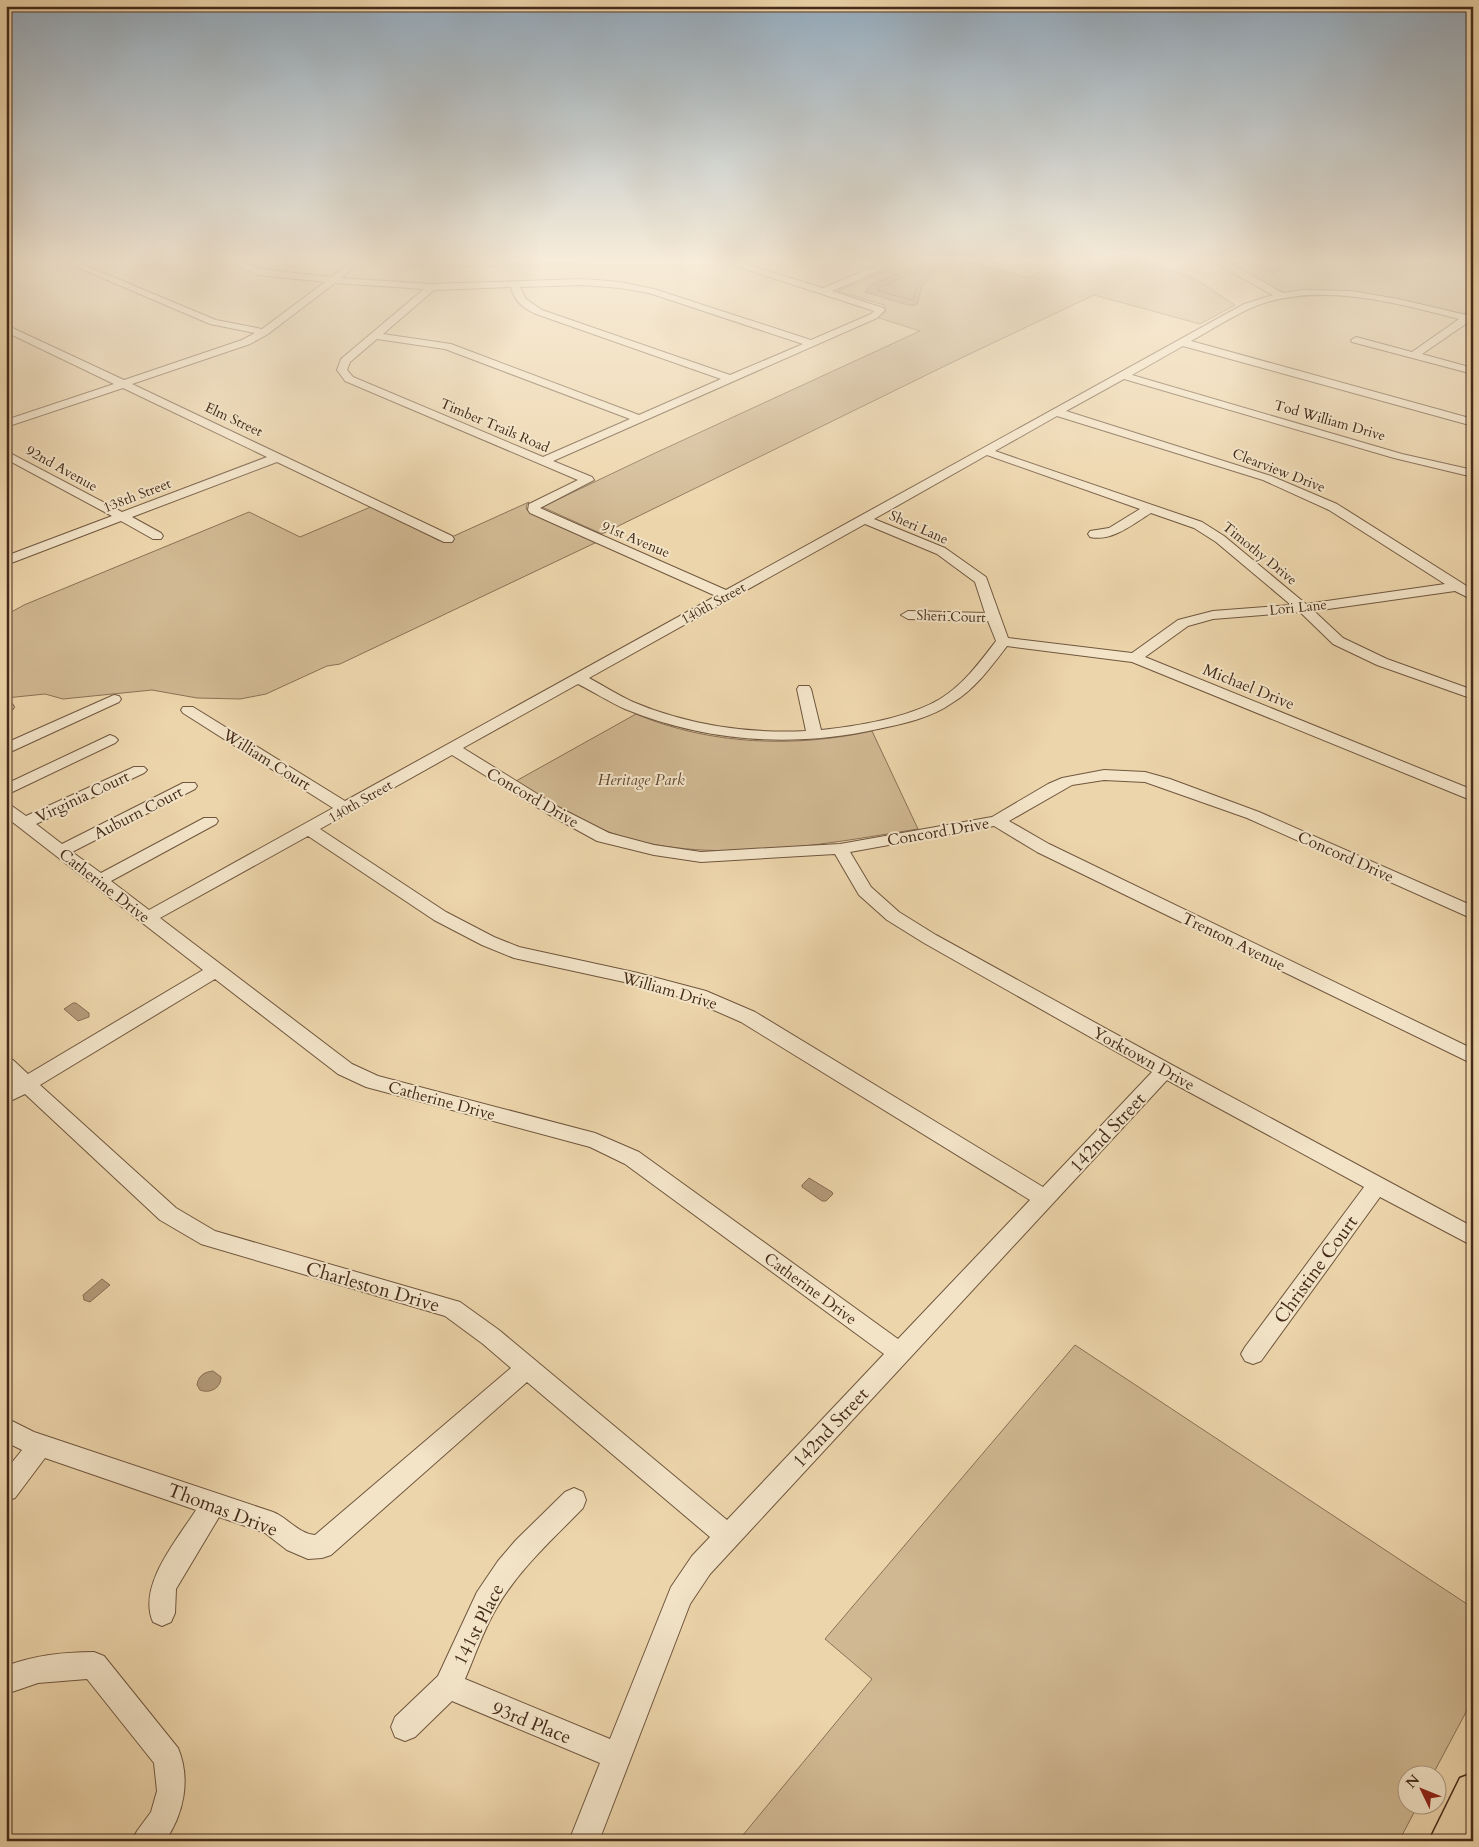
<svg xmlns="http://www.w3.org/2000/svg" width="1479" height="1847" font-family="Cardo,serif">
	<style>
		.green { fill: #d0b892; stroke: #8a7256 }
		.water { fill: #b49b7a; stroke: #886e54 }
		.lines { fill: none; stroke-linecap: round; stroke-linejoin: round }
		.shore { stroke: #7c634a; stroke-width: 1 }
		.minor-casing { stroke: #6f563e; stroke-width: 2 }
		.major-casing { stroke: #452b1a; stroke-width: 3 }
		.minor { fill: #f3e4c8; fill-rule: evenodd }
		.major { fill: #edd5ab; fill-rule: evenodd }
		.labels { text-anchor: middle; stroke-width: 4; stroke-linejoin: round; paint-order: stroke }
		.far-street-label { font-size: 14px; fill: #452b1a; stroke: #f3e4c8 }
		.street-label { font-size: 16px; fill: #452b1a; stroke: #f3e4c8 }
		.park-label { font-size: 16px; font-style: italic; fill: #614732; stroke: #f3e4c8 }
		.near-street-label { font-size: 19px; fill: #452b1a; stroke: #f3e4c8 }
	</style>
	<rect width="100%" height="100%" fill="#edd5ab"/>
	<filter id="stains"><feTurbulence type="fractalNoise" baseFrequency=".004" numOctaves="4"/><feColorMatrix values="0 0 0 0 .2 0 0 0 0 .09 0 0 0 0 .02 0 0 0 .5 -.17"/></filter>
	<radialGradient id="worn" r=".72"><stop offset=".6" stop-color="#630" stop-opacity="0"/><stop offset="1" stop-color="#630" stop-opacity=".3"/></radialGradient>
	<path class="green" d="M413,262H588L497,267H407Z
		M907,262H925L886,279L865,292L914,306L917,304L922,287L946,262H970L1029,278L1062,262H1159L1153,266L1182,274L1197,280L1235,305L1200,324L1094,295L953,362L602,534L542,507L653,454L920,331L876,317L886,312L884,305L838,291Z
		M1221,262H1473V306L1466,313L1458,314L1389,298L1286,293Z
		M529,502L526,506L527,510L597,542L340,664L327,666L266,694L240,699L197,698L152,690L63,699L45,694L6,698V615L24,605L249,512L300,537L373,506L430,533L432,537L438,540H445Z
		M636,714C709,745 795,748 872,731L918,829C819,845 695,869 599,828C570,816 543,797 516,781Z
		M1075,1345L1473,1608V1699L1433,1774H1406V1804L1418,1805L1399,1841H738L872,1679L825,1639Z"/>
	<path class="water" d="M925,262L947,263L922,287L917,304L908,305L865,292L869,286Z
		M1242,262H1296L1273,274Z
		M73,1003H76L89,1013V1017L78,1021L64,1009Z
		M809,1178L832,1192L833,1194L826,1201H822L802,1187V1185Z
		M102,1279L110,1285L90,1302L84,1300L83,1295Z
		M213,1371L221,1377C221,1388 210,1394 200,1390L197,1385C198,1376 204,1372 213,1371Z"/>
	<g class="lines">
		<path class="shore" d="M925,262L922,269L879,287L878,291L913,300L918,284L940,262"/>
		<g class="minor-casing">
			<path id="minor" d="M65,262H77L216,320L262,329L325,282L259,275L228,262H241L261,269L331,277L351,262H361L341,278L431,284L583,279L620,282L654,289L811,340L871,314L874,311L724,262H738L823,288L878,265L880,262H889L884,269L832,291L883,308L885,310L877,318L553,461L592,477L594,480L540,508L726,590L1244,304L1273,295L1213,262H1226L1233,265L1283,293L1304,290L1351,291L1398,299L1466,315L1473,311V319L1422,354L1473,368V374L1352,342L1351,340L1356,337L1412,352L1459,319C1395,303 1316,280 1251,308C1231,317 1211,330 1191,341L1473,419V426L1183,346L1132,375L1402,454L1473,470V477L1394,458L1124,379L1066,411L1271,476L1337,504L1473,590V600L1455,591L1314,611L1343,638L1387,659L1473,690V699L1377,665L1333,644L1300,612L1213,619L1188,626L1145,657L1473,790V801L1132,662L1007,646C991,667 975,689 952,703C931,718 902,724 878,729C793,748 706,742 625,709C609,702 594,692 578,684L463,748L560,808L609,833L654,845L701,852L840,844L992,817L1048,784L1062,778L1104,770L1145,772L1170,779L1259,812L1473,906V919L1247,818L1145,782L1104,780L1072,785L1009,821L1049,844L1473,1049V1064L1037,852L994,826L850,852L871,887L899,912L936,935L1172,1065L1473,1227V1246L1380,1197L1261,1361L1253,1364L1245,1361L1241,1354L1245,1347L1364,1187L1167,1080L710,1574L690,1604L599,1841H569L600,1763L452,1701L415,1737L405,1741L395,1737L391,1727L395,1717L438,1676L477,1592L498,1561L516,1540L565,1492L574,1488L583,1492L586,1500L583,1508C552,1540 518,1570 496,1609C483,1631 475,1656 465,1679L610,1739L671,1587L692,1556L710,1537L527,1382L331,1555L322,1558L308,1559L287,1550L265,1533L219,1517L176,1589L175,1613L171,1622L162,1626L153,1622C137,1586 177,1540 196,1510L45,1458L15,1498L6,1501V1470L22,1450L6,1442V1418L34,1432L273,1512C288,1518 299,1534 315,1535L511,1368L483,1344L445,1316L201,1244L160,1220L25,1094L6,1103V1087L13,1083L6,1077V1058L13,1060L28,1074L203,970L6,817V804L12,806L26,816L134,767H144L147,770L144,773L36,824L62,844L183,783H195L197,786L195,789L72,852L101,873L204,818H216L218,821L216,824L111,881L149,910L333,808L183,713L181,710L183,707H193L345,801L716,596L530,513L528,510L529,504L578,480L345,381L337,370L341,359L424,289L335,283L268,334L250,344L132,384L452,536L454,539L452,542H444L277,462L132,517L161,533L163,536L161,539H153L121,521L6,565V556L112,516L6,459V451L122,512L267,457L123,388L6,427V420L114,384L6,332V325L124,380L242,340L255,333L210,324ZM583,285L620,288L649,293L803,344L730,375L542,310L526,299L520,287ZM511,287C514,301 523,308 536,314L721,379L639,415L451,344L383,334L434,290ZM377,339L445,349L630,419L543,457L353,377L347,370L350,362ZM1057,416L1263,480L1329,510L1445,584L1306,604L1224,536L1202,522L995,451ZM987,455L1140,509L1109,528L1090,531L1088,534L1090,537C1112,542 1133,524 1151,513L1194,528L1216,542L1291,605L1213,611L1178,620L1132,653L1008,638L986,577L945,548L874,519ZM865,524L937,554L975,582L985,613L908,611L901,615L908,619L988,621L996,641C980,662 963,685 940,699C908,718 858,726 821,730L811,689L809,686H799L797,689L806,731C748,734 687,725 633,702C618,695 604,686 589,678ZM452,755L548,814L597,841L654,855L701,862L835,854L859,895L887,920L924,943L1152,1072L1043,1187L755,1012L706,991L638,973L519,947L494,937L446,912L320,829ZM308,836L434,920L482,945L514,958L638,985L693,1001L741,1022L1030,1200L898,1339L639,1152L595,1133L378,1076L352,1064L160,918ZM215,979L338,1074L366,1087L590,1147L625,1164L884,1354L727,1520L499,1330L460,1302L215,1231L176,1208L40,1085Z
				M984,262H995L987,267L984,266Z
				M114,695L119,696L121,699L119,702L6,754V743Z
				M6,703L12,704L14,707L12,710L6,711Z
				M110,735L115,737L118,740L115,743L6,795V784Z
				M94,1652L104,1656L178,1748C191,1779 184,1814 165,1841H132L137,1831L151,1812L157,1791L154,1763L87,1679L38,1683L6,1694V1666C35,1655 63,1652 94,1652Z"/>
		</g>
		<g class="major-casing">
			<path id="major" d="M1473,1773V1831L1468,1841H1429L1460,1778Z"/>
		</g>
		<use href="#minor" class="minor"/>
		<use href="#major" class="major"/>
	</g>
	<linearGradient id="sky" x2="0" y2="1"><stop stop-color="#93aabc"/><stop offset="0.5" stop-color="#f7ecd9"/><stop offset="1" stop-color="#f7ecd9" stop-opacity="0"/></linearGradient>
	<rect width="1479" height="521" fill="url(#sky)"/>
	<g class="labels">
		<g class="far-street-label">
			<text transform="translate(234 419) rotate(25)" y="5">Elm Street</text>
			<text transform="translate(1330 420) rotate(16)" y="5">Tod William Drive</text>
			<text transform="translate(495 425) rotate(23)" y="5">Timber Trails Road</text>
			<text transform="translate(62 468) rotate(29)" y="5">92nd Avenue</text>
			<text transform="translate(1279 470) rotate(21)" y="5">Clearview Drive</text>
			<text transform="translate(137 495) rotate(-21)" y="5">138th Street</text>
			<text transform="translate(919 527) rotate(24)" y="5">Sheri Lane</text>
			<text transform="translate(636 539) rotate(23)" y="5">91st Avenue</text>
			<text transform="translate(1260 553) rotate(39)" y="5">Timothy Drive</text>
			<text transform="translate(713 603) rotate(-29)" y="5">140th Street</text>
			<text transform="translate(1298 607) rotate(-6)" y="5">Lori Lane</text>
			<text transform="translate(951 616) rotate(2)" y="5">Sheri Court</text>
			<text transform="translate(360 801) rotate(-30)" y="5">140th Street</text>
		</g>
		<g class="street-label">
			<text transform="translate(1249 686) rotate(22)" y="6">Michael Drive</text>
			<text transform="translate(267 759) rotate(32)" y="6">William Court</text>
			<text transform="translate(82 796) rotate(-25)" y="6">Virginia Court</text>
			<text transform="translate(533 797) rotate(30)" y="6">Concord Drive</text>
			<text transform="translate(138 812) rotate(-27)" y="6">Auburn Court</text>
			<text transform="translate(938 831) rotate(-10)" y="6">Concord Drive</text>
			<text transform="translate(1346 856) rotate(24)" y="6">Concord Drive</text>
			<text transform="translate(105 885) rotate(38)" y="6">Catherine Drive</text>
			<text transform="translate(1234 941) rotate(26)" y="6">Trenton Avenue</text>
			<text transform="translate(670 990) rotate(16)" y="6">William Drive</text>
			<text transform="translate(1144 1058) rotate(29)" y="6">Yorktown Drive</text>
			<text transform="translate(442 1100) rotate(15)" y="6">Catherine Drive</text>
			<text transform="translate(811 1288) rotate(36)" y="6">Catherine Drive</text>
		</g>
		<g class="park-label">
			<text x="641" y="785">Heritage Park</text>
		</g>
		<g class="near-street-label">
			<text transform="translate(1107 1132) rotate(-47)" y="7">142nd Street</text>
			<text transform="translate(1315 1269) rotate(-54)" y="7">Christine Court</text>
			<text transform="translate(373 1286) rotate(16)" y="7">Charleston Drive</text>
			<text transform="translate(830 1427) rotate(-47)" y="7">142nd Street</text>
			<text transform="translate(223 1509) rotate(21)" y="7">Thomas Drive</text>
			<text transform="translate(478 1624) rotate(-63)" y="7">141st Place</text>
			<text transform="translate(532 1722) rotate(22)" y="7">93rd Place</text>
		</g>
	</g>
	<rect width="1479" height="1847" fill="none" stroke="#edd5ab" stroke-width="25"/>
	<rect x="8" y="8" width="1464" height="1832" fill="none" stroke="#452b1a" stroke-width="2.5"/>
	<rect x="12" y="12" width="1454" height="1822" fill="none" stroke="#452b1a"/>
	<g transform="translate(1422 1790) rotate(313)"><circle r="24" fill="#f3e4c8" stroke="#ad9a82"/>
	<path d="M0-4L9 19L0 12L-9 19Z" fill="#8f2418"/>
	<text y="-8" font-size="14" font-weight="bold" text-anchor="middle" fill="#452b1a">N</text>
	</g>
	<rect width="100%" height="100%" filter="url(#stains)"/>
	<rect width="100%" height="100%" fill="url(#worn)"/>
</svg>
